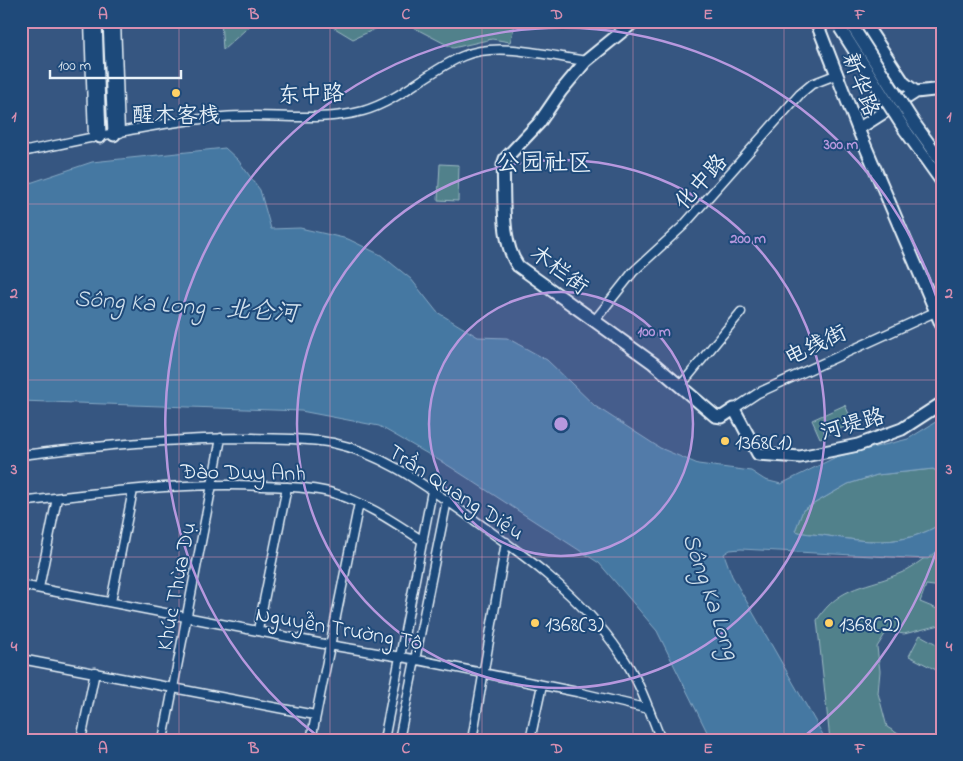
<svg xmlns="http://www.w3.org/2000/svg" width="963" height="761" font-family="'Indie Flower','LXGW WenKai TC',sans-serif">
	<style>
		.green { fill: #51818b; stroke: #9cb9c2 }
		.water { fill: #4478a2; stroke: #86a8c4 }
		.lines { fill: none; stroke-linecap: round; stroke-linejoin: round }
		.street-casing { stroke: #e8f1f8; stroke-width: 11 }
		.secondary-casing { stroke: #e8f1f8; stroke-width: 15 }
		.street { stroke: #1f4a7a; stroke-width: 8 }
		.secondary { stroke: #1f4a7a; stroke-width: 11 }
		.secondary-bridge-casing { stroke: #e8f1f8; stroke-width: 15; stroke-linecap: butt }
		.secondary-bridge { stroke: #1f4a7a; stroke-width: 11 }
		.grid { fill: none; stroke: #d78fb1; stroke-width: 1; stroke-opacity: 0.55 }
		.ring { fill: none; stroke: #b798de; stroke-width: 2.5 }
		.poi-dot { fill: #ffd166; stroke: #1f4a7a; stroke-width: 2 }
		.labels { text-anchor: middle; stroke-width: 4; stroke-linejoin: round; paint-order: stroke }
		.street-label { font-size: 22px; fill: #e8f1f8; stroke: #1f4a7a }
		.poi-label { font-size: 22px; fill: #e8f1f8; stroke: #1f4a7a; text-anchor: start }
		.neighbourhood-label { font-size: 24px; fill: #e8f1f8; stroke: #1f4a7a }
		.water-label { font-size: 24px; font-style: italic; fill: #cfdfeb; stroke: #1f4a7a }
		.centre { fill: #b798de; stroke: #1f4a7a; stroke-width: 2.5 }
		.ring-label { font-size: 15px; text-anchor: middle; font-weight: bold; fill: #b798de; stroke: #1f4a7a; stroke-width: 4; stroke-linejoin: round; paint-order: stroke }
		.neatline { fill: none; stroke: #d78fb1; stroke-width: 2 }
		.grid-label { font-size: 16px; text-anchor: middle; font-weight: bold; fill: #d78fb1 }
	</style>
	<rect width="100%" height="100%" fill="#365681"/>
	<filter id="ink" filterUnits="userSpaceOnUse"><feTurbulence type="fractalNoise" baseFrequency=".02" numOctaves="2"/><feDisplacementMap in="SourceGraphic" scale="10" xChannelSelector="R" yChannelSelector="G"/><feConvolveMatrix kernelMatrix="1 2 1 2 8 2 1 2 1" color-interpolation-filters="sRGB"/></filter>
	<g filter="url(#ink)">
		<path class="green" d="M221,21H255L223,50Z
			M323,21H393L353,39Z
			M401,21H516L510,42L492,39L453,48Z
			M440,164L459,165L458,201L438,200Z
			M845,405L853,423L820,438L812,420Z
			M933,469L942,474V523C903,548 865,542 822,535C813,534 804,534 795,531L803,510L848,484L877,475Z
			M942,545V587L926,585L920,602L942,611L940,625L904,634L887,631L877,647L880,671L878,693L887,727L908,740H830L817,620C840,584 868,588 903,572C917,565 929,554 942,545Z
			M920,635L942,647V673L909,656Z"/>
		<path class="water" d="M225,148L238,160L260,190L271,229L300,228L348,239L381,255L411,279L437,312L478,337L507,338L547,360L595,406L660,448L698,464L751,471L765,480L781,484L836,457L908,439L942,418V474L933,469L877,475L848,484L803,510L795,531C804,534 813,534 822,535C865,542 903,548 942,523V547L928,559L741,549L730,550L724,554L732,576L826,740H711L657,631L599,563L449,466L379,426L301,411L21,401V186L92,162Z"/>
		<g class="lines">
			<g class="street-casing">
				<path id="street" d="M89,21L93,138
					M116,21L120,133
					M21,152C88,139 156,122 223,117C269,113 318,123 363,111C399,101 428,71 463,56C497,41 549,56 586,61
					M595,320L633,272L683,226L800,94L812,84L838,74
					M681,385L741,312
					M734,409L758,393L935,312
					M21,455C98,446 175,438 253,438C280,439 307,438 333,443C381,453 423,484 463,512C520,552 580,594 620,653C639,679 649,710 661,740
					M21,502C102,492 183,482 264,486C287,487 314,487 336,494C368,504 395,523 423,541
					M21,585L329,645L413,659L577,692L649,709
					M39,588L57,498
					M111,602L133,490
					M258,630L287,487
					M21,659L315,715
					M81,740L95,672
					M163,740L221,438
					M311,740L359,503
					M384,740L432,491
					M399,740L447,500
					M472,740L506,542
					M530,740L542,685"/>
			</g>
			<g class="secondary-casing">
				<path id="secondary" d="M96,21L100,137
					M109,21L114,135
					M635,21L586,61L561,91L539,123L505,159L503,165C505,196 500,241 518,266L653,363L715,416L722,417L734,409L758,454L800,457L858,445L902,429L942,403
					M816,21L858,129L942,326
					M863,21L904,83L916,92L942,89
					M914,123L942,162
					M858,129L916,92
					M905,130L942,182"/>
			</g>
			<use href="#street" class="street"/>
			<use href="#secondary" class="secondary"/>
			<g class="secondary-bridge-casing">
				<path id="secondary-bridge" d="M849,21L914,123
					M840,28L905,130"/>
			</g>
			<use href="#secondary-bridge" class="secondary-bridge"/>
		</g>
	</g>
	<path class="grid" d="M179,21V740M330,21V740M482,21V740M633,21V740M784,21V740M21,204H942M21,380H942M21,557H942"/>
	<circle cx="561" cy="424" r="132" fill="#b798de" fill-opacity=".12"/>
	<g class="ring">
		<circle cx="561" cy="424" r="132"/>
		<circle cx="561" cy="424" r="264"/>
		<path d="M942 533A396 396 0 0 1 802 738M320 738A396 396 0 1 1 942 315"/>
	</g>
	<g class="poi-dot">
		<circle cx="176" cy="93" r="5"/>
		<circle cx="725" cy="441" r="5"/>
		<circle cx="535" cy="623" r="5"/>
		<circle cx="829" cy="623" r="5"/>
	</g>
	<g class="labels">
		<g class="street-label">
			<text transform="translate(862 84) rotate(69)" y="8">新华路</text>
			<text transform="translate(311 93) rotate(-2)" y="8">东中路</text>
			<text transform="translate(700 181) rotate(-48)" y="8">化中路</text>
			<text transform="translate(560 269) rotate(37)" y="8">木栏街</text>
			<text transform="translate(815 344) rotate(-25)" y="8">电线街</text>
			<text transform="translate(852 423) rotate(-16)" y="8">河堤路</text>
			<text transform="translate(243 471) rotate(1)" y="8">Đào Duy Anh</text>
			<text transform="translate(457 491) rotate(33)" y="8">Trần Quang Diệu</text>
			<text transform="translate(175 586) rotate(-79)" y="8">Khúc Thừa Dụ</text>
			<text transform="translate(339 627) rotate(10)" y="8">Nguyễn Trường Tộ</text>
		</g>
		<g class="poi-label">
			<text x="176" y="122" text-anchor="middle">醒木客栈</text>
			<text x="735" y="449">1368(1)</text>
			<text x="545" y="631">1368(3)</text>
			<text x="839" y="631">1368(2)</text>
		</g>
		<g class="neighbourhood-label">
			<text x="544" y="170">公园社区</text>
		</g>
		<g class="water-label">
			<text transform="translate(186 305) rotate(4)" y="8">Sông Ka Long - 北仑河</text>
			<text transform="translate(712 596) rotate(71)" y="8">Sông Ka Long</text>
		</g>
	</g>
	<circle cx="561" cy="424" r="8" class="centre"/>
	<g class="ring-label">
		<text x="841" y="149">300 m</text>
		<text x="748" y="243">200 m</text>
		<text x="654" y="336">100 m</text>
	</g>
	<rect width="963" height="761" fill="none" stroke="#1f4a7a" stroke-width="55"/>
	<path d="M50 70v8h131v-8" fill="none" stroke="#e8f1f8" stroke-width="2.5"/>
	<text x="58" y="70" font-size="15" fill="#e8f1f8" stroke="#1f4a7a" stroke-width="4" paint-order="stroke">100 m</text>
	<rect x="28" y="28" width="908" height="706" class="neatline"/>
	<g class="grid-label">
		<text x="103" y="19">A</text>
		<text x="254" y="19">B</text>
		<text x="406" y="19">C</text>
		<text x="557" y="19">D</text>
		<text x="708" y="19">E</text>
		<text x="860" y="19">F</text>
		<text x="14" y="121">1</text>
		<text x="949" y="121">1</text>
		<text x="14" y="298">2</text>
		<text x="949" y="298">2</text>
		<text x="14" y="474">3</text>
		<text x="949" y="474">3</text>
		<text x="14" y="651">4</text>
		<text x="949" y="651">4</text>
		<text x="103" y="753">A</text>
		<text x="254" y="753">B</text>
		<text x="406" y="753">C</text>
		<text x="557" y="753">D</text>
		<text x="708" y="753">E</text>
		<text x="860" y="753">F</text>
	</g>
</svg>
